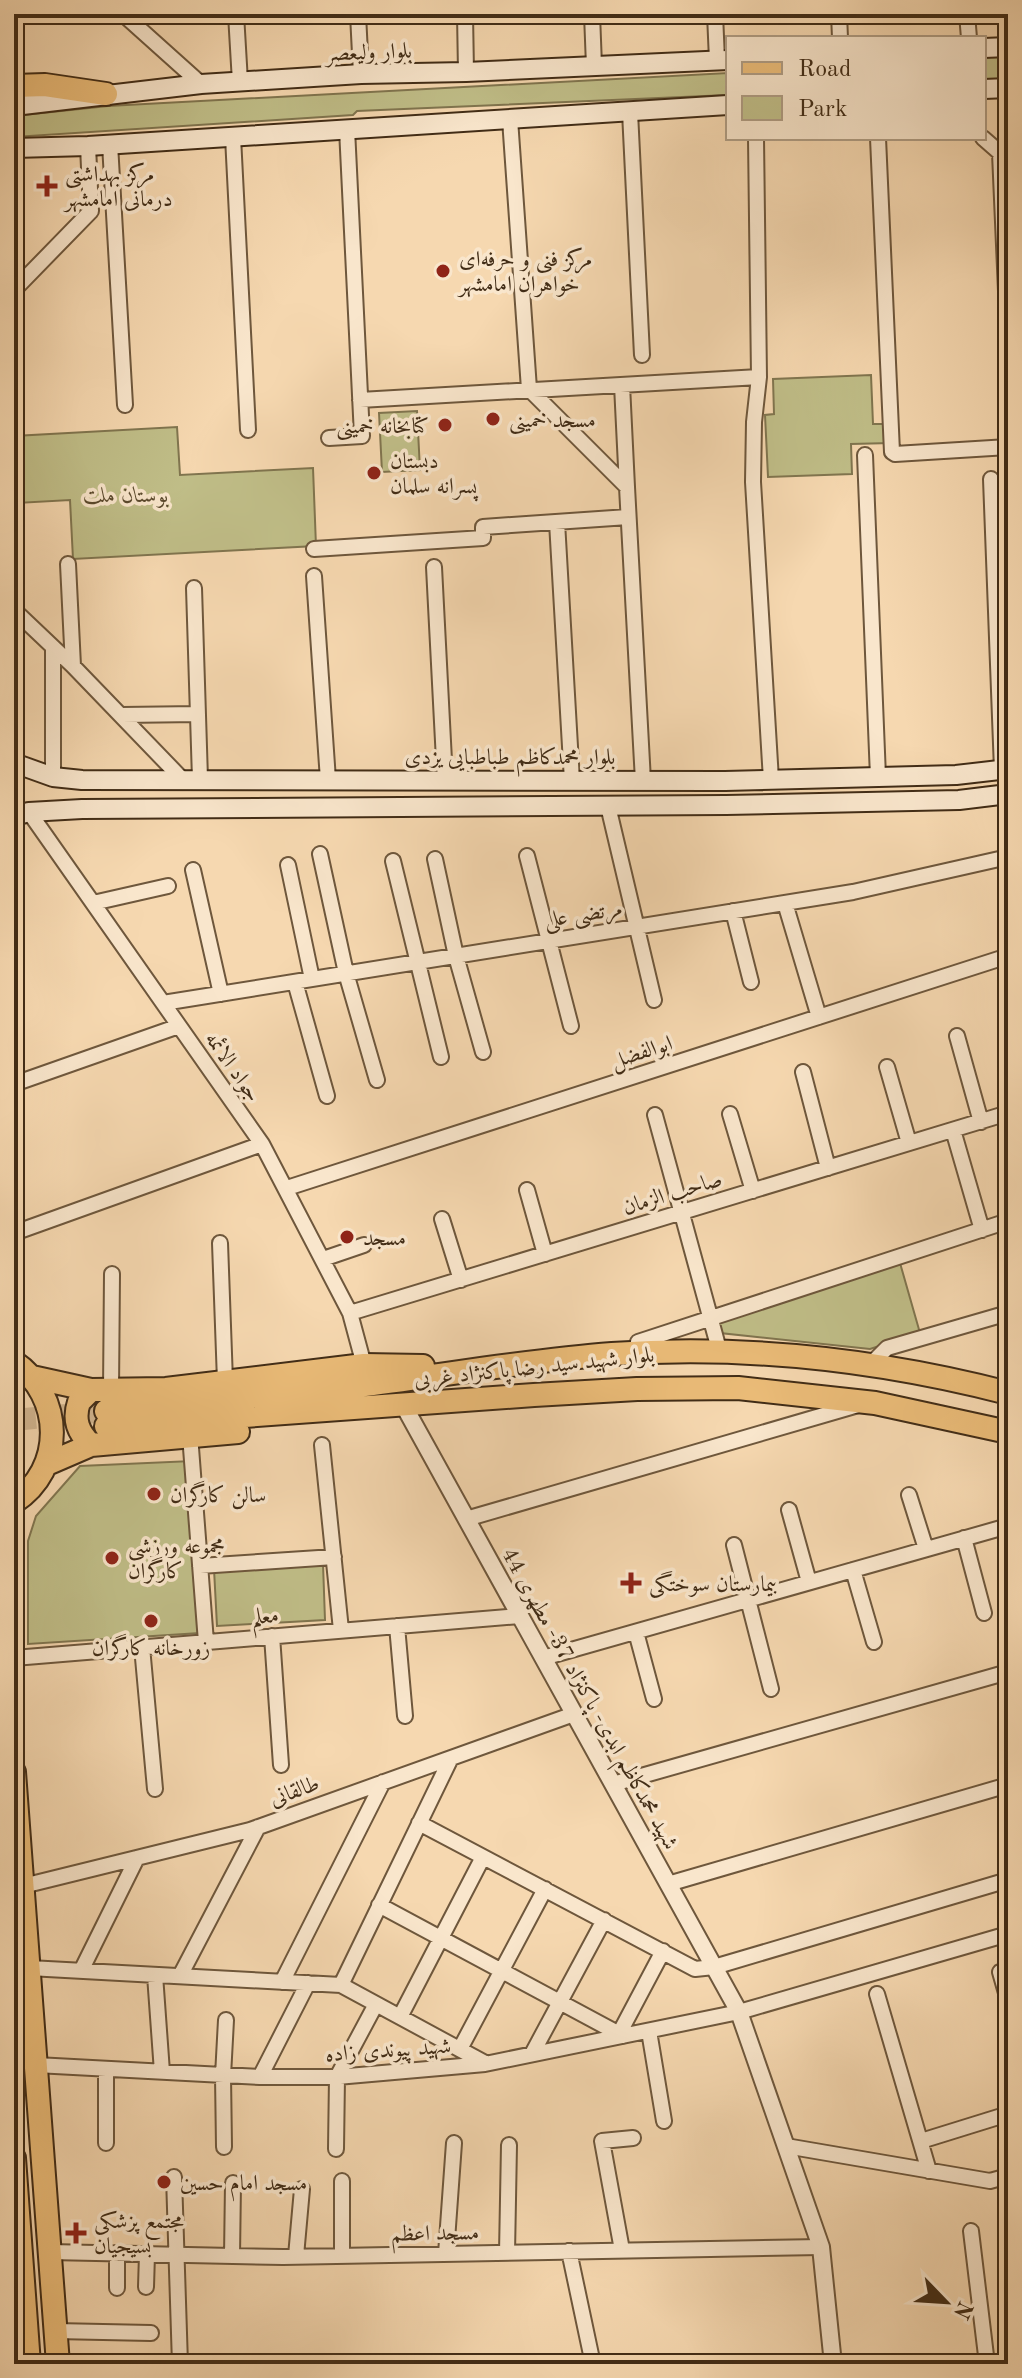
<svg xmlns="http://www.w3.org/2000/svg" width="1022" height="2378" font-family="'Old Standard TT',Amiri,serif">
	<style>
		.green { fill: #c0be88; stroke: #80754f; stroke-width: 2 }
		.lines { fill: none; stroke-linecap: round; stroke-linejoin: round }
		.primary-tunnel { stroke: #d2b691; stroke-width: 22; stroke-dasharray: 22 11; stroke-linecap: butt }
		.minor-casing { stroke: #6e573c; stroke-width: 18 }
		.tertiary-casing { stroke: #6e573c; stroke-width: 20 }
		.secondary-casing { stroke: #412c16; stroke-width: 22 }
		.primary-casing { stroke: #412c16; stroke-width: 26 }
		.minor { stroke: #f9e6cc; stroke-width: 14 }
		.tertiary { stroke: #f9e6cc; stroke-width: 16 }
		.secondary { stroke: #f9e6cc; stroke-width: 18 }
		.primary { stroke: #ebbc78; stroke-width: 22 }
		.poi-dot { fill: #8f2418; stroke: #f9e6cc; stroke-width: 3 }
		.labels { text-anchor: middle; stroke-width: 7; stroke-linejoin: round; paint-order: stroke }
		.street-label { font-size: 22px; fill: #412c16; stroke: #f9e6cc }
		.poi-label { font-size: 22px; fill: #412c16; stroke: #f9e6cc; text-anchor: start }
		.park-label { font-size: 22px; font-style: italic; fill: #5a492d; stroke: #f9e6cc }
	</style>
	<rect width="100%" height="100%" fill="#f6d8b0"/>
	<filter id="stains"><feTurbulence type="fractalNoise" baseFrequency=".0025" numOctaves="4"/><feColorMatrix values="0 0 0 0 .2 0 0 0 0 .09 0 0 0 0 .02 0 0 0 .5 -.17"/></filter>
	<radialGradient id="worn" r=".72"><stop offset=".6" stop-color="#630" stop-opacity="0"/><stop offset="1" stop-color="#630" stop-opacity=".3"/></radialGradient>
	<path class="green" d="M1008,54V80L984,81V56Z
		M728,73V95L357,111L353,115L14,137V116L108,106Z
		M871,375L873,424H890L891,443L851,444L852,474L768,477L765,415L774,414L773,379Z
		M417,411L420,470L382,472L379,413Z
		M177,427L180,475L313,468L316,546L73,559L70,500L17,503L14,436Z
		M900,1263L920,1333L870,1349L720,1333L717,1321Z
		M192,1461L200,1633L28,1644V1541L36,1516L80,1466Z
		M323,1564L325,1620L217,1626L214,1569Z
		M818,2354L819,2364H608L607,2360Z"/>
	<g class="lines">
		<path class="primary-tunnel" d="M14,1420L106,1411"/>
		<g class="minor-casing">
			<path id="minor" d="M123,14L201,84
				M236,14L240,82
				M358,14L361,74
				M465,14L466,72
				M592,14L594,66
				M715,14L717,60
				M839,14L840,38
				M967,14L969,38
				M630,112L642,355
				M510,119L529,389
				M233,137L248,430
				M756,138L759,377L754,422L753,482L771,780
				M878,138L892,452L895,454L1008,447
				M983,138L1007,159
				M110,144L125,405
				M1000,153L1008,337
				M14,290L91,211L88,146
				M622,385L627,487
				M529,389L627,487L643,781
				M360,400L759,377
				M329,438L362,436L347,129
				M865,455L878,777
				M991,479L1002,770
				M557,522L572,781
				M314,549L483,538V527L628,517
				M68,564L73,666
				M434,567L445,780
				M314,576L328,780
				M194,588L200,779
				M14,610L73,666L182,779
				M122,715L198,714
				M53,777V647
				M608,806L654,1000
				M29,812L262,1144L350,1313L364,1365
				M320,854L346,973L377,1080
				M527,856L571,1026
				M435,859L456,956L483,1052
				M393,861L441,1057
				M288,865L312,979
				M193,870L221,994
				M93,903L168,886
				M785,903L819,1017
				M733,911L751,982
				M295,982L327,1096
				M163,1003L853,892L1008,857
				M957,1036L981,1122
				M887,1067L909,1143
				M803,1072L828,1168
				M14,1084L179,1026
				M730,1114L753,1191
				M655,1115L720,1353
				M953,1130L982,1230
				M287,1188L1008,956
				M527,1190L545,1254
				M442,1219L461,1280
				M14,1233L262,1144
				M220,1243L225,1381
				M323,1259L364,1245
				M350,1313L1008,1113
				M638,1342L1008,1221
				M869,1366L887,1348L1008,1313
				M111,1390L112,1274
				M190,1435L206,1642
				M322,1445L341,1630
				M909,1495L926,1549
				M789,1510L809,1582
				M466,1519L858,1405
				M964,1538L984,1613
				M734,1545L771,1689
				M200,1566L334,1557
				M853,1570L874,1642
				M397,1626L405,1716
				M636,1632L654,1699
				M272,1636L281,1765
				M142,1647L155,1789
				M14,1658L520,1616
				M543,1658L1008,1526
				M613,1784L1008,1672
				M419,1823L695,1969L714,1967L1008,1880
				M668,1884L1008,1785
				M23,1886L250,1830L574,1714
				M379,1905L623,2036
				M29,1968L341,1985L485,2063
				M81,1971L137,1858
				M1000,1972L1008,2000
				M155,1975L162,2072
				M180,1976L258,1827
				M282,1982L383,1782
				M341,1985L451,1758
				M877,1994L929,2171
				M400,2017L483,1857
				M649,2031L664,2121
				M619,2034L663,1951
				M460,2049L545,1889
				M532,2054L604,1920
				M36,2065L260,2077H337L485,2064L739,2012L1008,1934
				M260,2077L308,1983
				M921,2141L1008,2114
				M106,2143V2069
				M786,2146L990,2181L1008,2176
				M224,2147L223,2076L226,2020
				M336,2149L337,2077L376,2004
				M174,2177L180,2364
				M971,2231L987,2364
				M622,2250L602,2141L633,2138
				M569,2251L593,2364
				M50,2252L283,2257L821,2247
				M507,2253L509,2145
				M446,2254L454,2143
				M232,2256L233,2183
				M296,2256L302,2189
				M342,2256V2181
				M146,2287L147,2254
				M117,2288V2253
				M55,2331L151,2333
				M58,2363L79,2364"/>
		</g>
		<g class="tertiary-casing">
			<path id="tertiary" d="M404,1406L739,2012L821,2247L833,2364"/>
		</g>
		<g class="secondary-casing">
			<path id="secondary" d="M984,48L1008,47
				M984,89L1008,88
				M14,106L201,84L361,74L466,72L728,60
				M14,148L88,146L728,105
				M14,763L53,777L82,780L725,781L956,775L1008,769
				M14,816L29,812L82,809L726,805L959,800L1008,794"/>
		</g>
		<g class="primary-casing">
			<path id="primary" d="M14,86L45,85L106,94
				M14,1362C64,1396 65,1469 14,1502
				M32,1377L91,1390L166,1389L364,1365L423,1366
				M106,1411C193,1402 279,1395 365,1385C447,1375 529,1360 612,1354C744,1345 880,1360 1008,1393
				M106,1426L534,1395L637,1389L738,1388L875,1403L1008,1432
				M91,1445C78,1432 73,1420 79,1402L91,1390
				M47,1464L91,1445L238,1432
				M14,1772L58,2364
				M14,2158L29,2364"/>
		</g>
		<use href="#minor" class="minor"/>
		<use href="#tertiary" class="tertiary"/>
		<use href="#secondary" class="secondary"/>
		<use href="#primary" class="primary"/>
	</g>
	<g class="poi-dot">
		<path d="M43 174h8v8h8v8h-8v8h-8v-8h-8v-8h8z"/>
		<circle cx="443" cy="271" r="8"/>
		<circle cx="493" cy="419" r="8"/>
		<circle cx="445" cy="425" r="8"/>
		<circle cx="374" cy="473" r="8"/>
		<circle cx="347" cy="1237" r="8"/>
		<circle cx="154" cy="1494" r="8"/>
		<circle cx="112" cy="1558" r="8"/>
		<path d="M627 1571h8v8h8v8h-8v8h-8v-8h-8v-8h8z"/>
		<circle cx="151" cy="1621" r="8"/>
		<circle cx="164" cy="2182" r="8"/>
		<path d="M72 2221h8v8h8v8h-8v8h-8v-8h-8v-8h8z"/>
	</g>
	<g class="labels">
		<g class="street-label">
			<text transform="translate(369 51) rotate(-2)" y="8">بلوار ولیعصر</text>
			<text x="510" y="764">بلوار محمدکاظم طباطبایی یزدی</text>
			<text transform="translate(583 913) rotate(-9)" y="8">مرتضی علی</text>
			<text transform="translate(641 1051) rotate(-18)" y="8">ابوالفضل</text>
			<text transform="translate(234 1066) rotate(55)" y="8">جواد الائمه</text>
			<text transform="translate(672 1192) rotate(-17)" y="8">صاحب الزمان</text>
			<text transform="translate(534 1366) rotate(-6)" y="8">بلوار شهید سید رضا پاکنژاد غربی</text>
			<text transform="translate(265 1615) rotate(-5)" y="8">معلم</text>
			<text transform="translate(591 1698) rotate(61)" y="8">شهید محمدکاظم ابدی- پاکنژاد 37- مطهری 44</text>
			<text transform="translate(294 1790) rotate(-20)" y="8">طالقانی</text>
			<text transform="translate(388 2049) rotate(-4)" y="8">شهید پیوندی زاده</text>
			<text transform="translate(435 2232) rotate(-1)" y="8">مسجد اعظم</text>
		</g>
		<g class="poi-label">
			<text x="65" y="181">مرکز بهداشتی<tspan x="65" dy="25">درمانی امامشهر</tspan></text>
			<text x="459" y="266">مرکز فنی و حرفه‌ای<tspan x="459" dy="25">خواهران امامشهر</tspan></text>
			<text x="509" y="427">مسجد خمینی</text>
			<text x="429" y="433" text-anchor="end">کتابخانه خمینی</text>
			<text x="390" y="468">دبستان<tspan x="390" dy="25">پسرانه سلمان</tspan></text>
			<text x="363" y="1245">مسجد</text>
			<text x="170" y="1502">سالن کارگران</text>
			<text x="128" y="1553">مجموعه ورزشی<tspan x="128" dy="25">کارگران</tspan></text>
			<text x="649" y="1591">بیمارستان سوختگی</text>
			<text x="151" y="1655" text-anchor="middle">زورخانه کارگران</text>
			<text x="180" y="2190">مسجد امام حسین</text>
			<text x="94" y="2228">مجتمع پزشکی<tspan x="94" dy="25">بسیجیان</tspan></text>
		</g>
		<g class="park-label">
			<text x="126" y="502">بوستان ملت</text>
		</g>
	</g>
	<rect width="1022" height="2378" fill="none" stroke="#f6d8b0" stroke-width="48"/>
	<rect x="16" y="16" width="990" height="2346" fill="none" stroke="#412c16" stroke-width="4"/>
	<rect x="24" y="24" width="974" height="2330" fill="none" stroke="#412c16" stroke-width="2"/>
	<rect x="726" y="36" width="260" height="104" fill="#f9e6cc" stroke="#af9c83" stroke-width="2"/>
	<rect x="742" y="62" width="40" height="12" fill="#ebbc78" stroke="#af9c83" stroke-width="2"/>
	<text x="798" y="76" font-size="24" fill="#412c16">Road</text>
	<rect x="742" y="96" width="40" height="24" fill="#c0be88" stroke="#af9c83" stroke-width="2"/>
	<text x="798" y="116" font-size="24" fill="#412c16">Park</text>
	<g transform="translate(946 2302) rotate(115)" stroke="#f9e6cc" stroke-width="6" paint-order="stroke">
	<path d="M0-6L14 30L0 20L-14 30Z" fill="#412c16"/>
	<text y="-12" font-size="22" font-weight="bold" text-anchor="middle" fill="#412c16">N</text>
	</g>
	<rect width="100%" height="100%" filter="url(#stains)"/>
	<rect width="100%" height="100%" fill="url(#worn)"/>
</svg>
